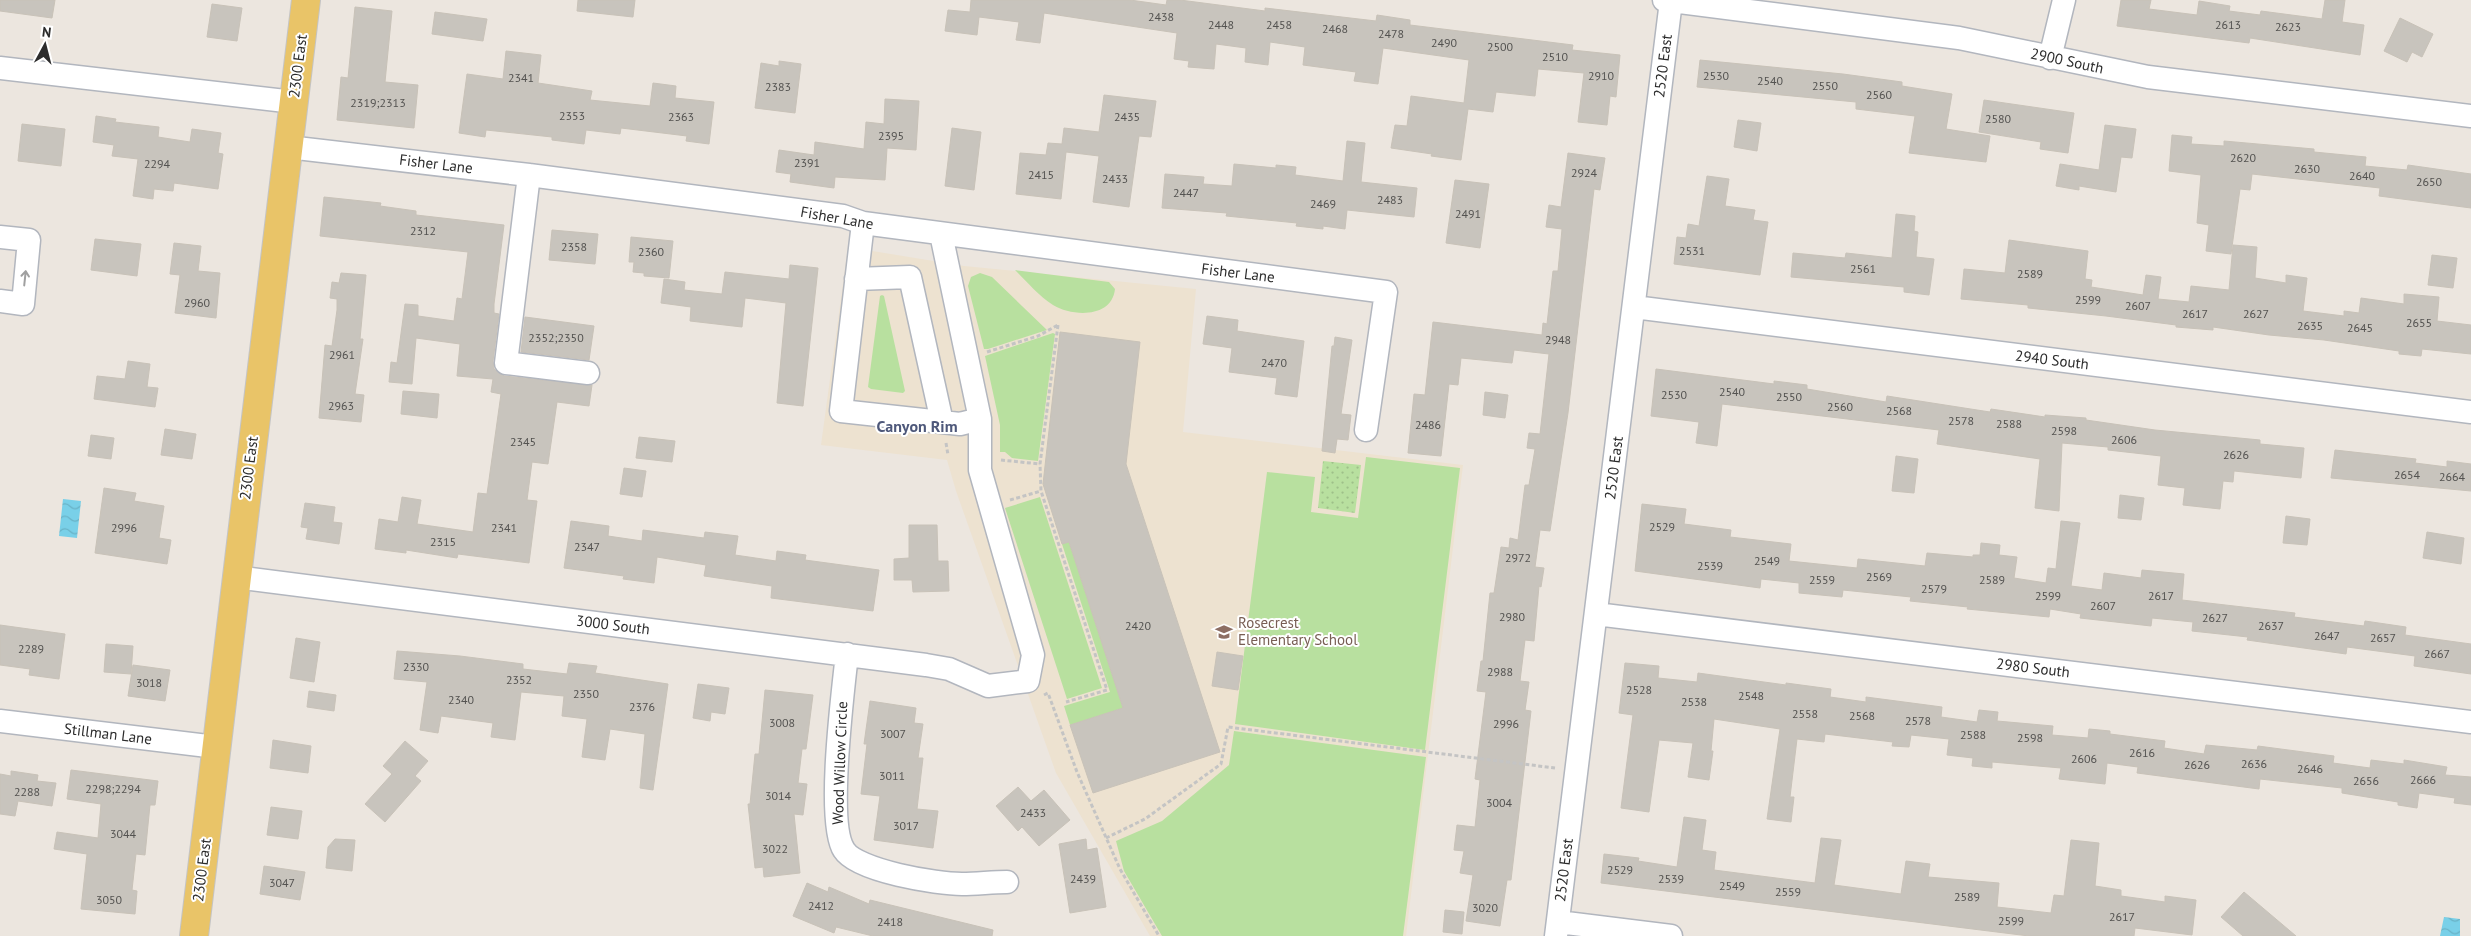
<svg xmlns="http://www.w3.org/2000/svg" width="2471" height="936" font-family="'PT Sans',sans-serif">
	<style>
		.education { fill: #ede2d0 }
		.grass { fill: #b8e09f }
		.park { fill: url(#park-dots) }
		.water { fill: url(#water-waves) }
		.building { fill: #c8c4bd; stroke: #c8c2b8 }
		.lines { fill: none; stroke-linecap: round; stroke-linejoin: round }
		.minor-casing { stroke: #b2b6be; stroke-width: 25 }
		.major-casing { stroke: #c4c4c4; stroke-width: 30 }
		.path { stroke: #c4c4c4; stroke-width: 3; stroke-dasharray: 4 2.5; stroke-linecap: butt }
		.minor { stroke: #fff; stroke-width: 22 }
		.major { stroke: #e9c468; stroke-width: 28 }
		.oneway { stroke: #a0a0a0 }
		.labels { text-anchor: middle; stroke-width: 4; stroke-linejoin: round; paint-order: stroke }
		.number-label { font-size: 12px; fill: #535250 }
		.street-label { font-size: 15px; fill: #2c2c2c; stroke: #fff }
		.education-label { font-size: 15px; fill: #785e54; stroke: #fff; text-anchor: start }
		.neighbourhood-label { font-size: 16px; font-weight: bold; fill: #4e587a; stroke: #fff }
	</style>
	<defs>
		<pattern id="park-dots" width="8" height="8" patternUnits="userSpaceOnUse" patternTransform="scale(1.25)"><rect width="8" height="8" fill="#b8e09f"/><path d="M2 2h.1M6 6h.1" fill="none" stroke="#9ec089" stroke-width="1.8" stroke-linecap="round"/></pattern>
		<pattern id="water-waves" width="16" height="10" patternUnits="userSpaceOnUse" patternTransform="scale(1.25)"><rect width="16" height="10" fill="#79d0e8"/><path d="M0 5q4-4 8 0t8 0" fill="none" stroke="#69b3c7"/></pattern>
	</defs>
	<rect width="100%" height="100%" fill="#ece6df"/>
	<path class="education" d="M848,247L964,266L1196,289L1183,432L1463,465L1406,936H1150L1056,773L956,491L947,460L821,445Z"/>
	<path class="grass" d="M1015,270L1109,282L1115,289C1112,318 1073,317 1053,305C1039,296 1027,282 1015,270Z
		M980,273L992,277L1047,330L988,349H984L968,286L971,277Z
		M882,295L884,296L905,391L903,393L871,389L868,387L880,296Z
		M1053,333L1055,334L1038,461L1012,458L1005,452H1000V425L985,356Z
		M1366,457L1460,468L1425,750L1235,724L1267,472L1315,477L1311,512L1358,518Z
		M1040,497L1102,688L1067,699L1005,508Z
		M1069,542L1123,708L1070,725L1064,706L1110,692L1062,544Z
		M1234,731L1426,757L1403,936H1162L1124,871L1116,841L1162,821L1229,765Z"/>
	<path class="park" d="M1323,461L1361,465L1355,513L1318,508Z"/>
	<path class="water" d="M63,499L81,501L77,538L59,536Z
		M2444,917L2460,919V936H2440Z"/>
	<path class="building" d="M0,0H55L52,18L0,11Z
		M578,0H635L633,17L577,11Z
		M971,0H1130L1166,5L1167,0H1180L1265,11V8L1376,21L1377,15L1410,20V25L1573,45L1572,50L1620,55L1616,97L1610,96L1607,125L1578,122L1584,73L1538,69L1535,96L1496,92L1493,112L1468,109L1461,160L1431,156L1432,154L1391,148L1395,125L1407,126L1411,96L1464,103L1469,60L1383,48L1378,84L1354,81L1356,72L1303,65L1305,47L1270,42L1268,65L1245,62L1246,48L1216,44L1214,69L1188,67L1189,61L1174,59L1177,33L1044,13L1040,43L1016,40L1019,22L979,17L977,35L945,31L948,10L970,12Z
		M2121,0H2151L2149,9L2197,15L2199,1L2230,6L2229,11L2260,15L2261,11L2322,19L2325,0H2345L2342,22L2364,25L2360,55L2250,38L2249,43L2117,26Z
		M212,4L242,8L237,41L207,37Z
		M355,7L392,11L385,82L418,85L414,128L337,120L341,77L348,78Z
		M435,12L487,19L483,41L432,34Z
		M2400,18L2433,34L2422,57L2412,52L2407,62L2384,51Z
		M506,51L541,55L538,83L592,91L590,100L650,106L653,83L676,86L675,98L714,102L709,144L686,141L687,136L621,128L620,134L586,130L584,144L552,140V137L486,130L485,137L459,133L467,74L503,79Z
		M1700,60L1843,74L1902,82V86L1952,94L1946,129L1990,136L1986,162L1909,153L1915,116L1856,109V102L1697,87Z
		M779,61L801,64L795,113L755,108L761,63L779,66Z
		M1104,95L1156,101L1151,137L1139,136L1129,207L1093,202L1099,156L1066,152L1061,199L1016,194L1020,153L1046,155L1048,143L1062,144L1064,128L1099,132Z
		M885,99L919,101L916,150L887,148L885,180L835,177L834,188L790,182L791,174L776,172L779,150L814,155L815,142L864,149L866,122L884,124Z
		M1984,100L2074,113L2068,153L2040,149L2041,142L1979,132Z
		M96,116L116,119L115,122L159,127L158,137L190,142L192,129L221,133L218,153L223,154L218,189L174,183L173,191L154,189L153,199L133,196L138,159L112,156L114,145L93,142Z
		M1738,120L1761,123L1757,151L1734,147Z
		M22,124L65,129L61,166L18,161Z
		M2105,125L2136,129L2132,158L2121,157L2116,192L2079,186V190L2056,186L2060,164L2099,170Z
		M952,128L981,132L974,190L945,186Z
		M2172,135L2192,137L2191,144L2224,146V141L2314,149V152L2366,157L2365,166L2407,170L2408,165L2471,174V208L2379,196L2380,188L2252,174L2250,190L2240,189L2231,254L2206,251L2209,225L2197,223L2201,175L2169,171Z
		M1347,141L1365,143L1361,182L1417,188L1414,217L1347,210L1345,229L1323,226V229L1296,226L1297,223L1226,216L1227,213L1162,208L1165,174L1204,177L1203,184L1232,186L1234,164L1276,168V165L1296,167L1295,175L1343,181Z
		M1568,153L1605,158L1600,190L1594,189L1568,413L1550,531L1540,530L1535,567L1544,568L1541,587L1539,586L1534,641L1525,640L1520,681L1529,682L1525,710L1531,711L1511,880H1507L1500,926L1466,921L1473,875L1460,873L1464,851L1454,850L1457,825L1475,827L1480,780L1475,779L1486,692L1477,691L1481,661H1483L1490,593H1494L1501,547L1509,548L1510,538L1518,540L1525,485H1529L1535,449L1527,448L1529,433L1540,434L1549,354L1514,350L1512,363L1461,358L1458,385L1449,384L1441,456L1408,453L1414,394L1425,395L1433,322L1542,335L1543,323L1547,324L1553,271H1558L1562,229L1546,227L1549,205L1561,207Z
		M1707,176L1729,179L1725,206L1755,210L1753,220L1768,222L1760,275L1674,264L1677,237L1686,238L1688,224L1699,226Z
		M1455,180L1489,184L1480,248L1446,243Z
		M324,197L381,203L380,206L416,211V215L504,225L494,304V313L499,314L493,361L494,369L504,376L592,385L589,406L557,402L548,464L532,462L527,500L537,501L529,563L458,554L457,558L406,550V553L375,549L379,519L398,522L402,497L421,500L417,524L473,532L478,493L487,494L501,394L491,392L493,379L457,376L460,344L416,338L412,384L389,382L391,362L397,363L405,304L418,305V316L454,321L457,298L462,299L468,252L320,236Z
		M1896,214L1915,216L1914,231L1918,232L1916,257L1934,259L1929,295L1904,292V287L1791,277L1793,253L1845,258L1846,253L1892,258Z
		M552,230L598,234L595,264L549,260Z
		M631,237L673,241L669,278L644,276V273L633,272L634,262H629Z
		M95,239L141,244L137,276L91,270Z
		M2009,240L2088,251L2085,279L2092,280L2091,287L2143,295L2146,275L2161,277L2158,299L2189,302L2191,286L2229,290L2233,245L2257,247L2255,278L2286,283V275L2307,278L2303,311L2344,316V311L2359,313L2361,298L2404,304V294L2439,297L2437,321L2471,325V354L2422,349L2421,356L2399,354V351L2324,340L2269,335L2213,327V330L2176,327V325L2106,316L2028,308V305L1961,299L1964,269L2005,273Z
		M174,243L201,246L198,271L220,273L216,318L175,313L180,275L170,274Z
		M2432,255L2457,258L2453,288L2428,285Z
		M790,265L818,268L803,406L777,403L786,303L745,298L742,327L690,321L691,307L661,303L664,279L685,282L684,290L722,294L725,272L789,279Z
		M341,273L366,275L360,339H363L355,394L364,395L361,422L319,418L325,345L332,346L337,310V299L330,298L332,282L339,283Z
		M1207,316L1238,320L1237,331L1304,341L1297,397L1275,394L1277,378L1229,372L1232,348L1203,344Z
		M525,317L594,326L589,360L521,352Z
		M1060,332L1140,342L1126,464L1220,752L1093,793L1070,725L1123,708L1069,542L1062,544L1043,484Z
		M1335,337L1352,340L1341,414L1351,415L1348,440L1337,439L1335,453L1322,451L1332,346H1334Z
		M128,361L150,364L147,387L158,388L155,407L94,399L97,376L125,379Z
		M1656,369L1774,384V381L1807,385V389L1886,402L1887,396L1990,412L1991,409L2045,417V415L2086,418V420L2155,430L2260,440V444L2304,448L2301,478L2234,471L2233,482L2223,481L2220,509L2183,505L2185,488L2158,485L2161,456L2108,450V447L2062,443L2059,511L2035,508L2040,459L1937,444L1939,430L1722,404L1717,446L1696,443L1699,422L1651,416Z
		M403,391L439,394L437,418L401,414Z
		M1485,392L1508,395L1505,418L1483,415Z
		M165,429L196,434L192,459L161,455Z
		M91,435L114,438L111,459L88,456Z
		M639,437L675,441L672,462L636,458Z
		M2335,450L2416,459L2415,463L2447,467V461L2471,464V491L2331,478Z
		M1896,456L1918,459L1914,493L1892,491Z
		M624,468L646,471L642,497L620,494Z
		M104,488L136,493L134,501L164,506L159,538L171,540L167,564L95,553Z
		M2120,495L2144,498L2141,520L2118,518Z
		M305,503L335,507L333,522L342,523L339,544L306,539L308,528L301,527Z
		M1642,504L1686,509L1684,524L1731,530L1730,537L1791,544L1789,561L1857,568L1858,559L1925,566L1927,553L1973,557V555H1980L1981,543L2000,545L1999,555L2017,557L2014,578L2046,583L2048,568L2056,569L2061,521L2080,523L2071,586L2102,590L2104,573L2141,578L2142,570L2184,574L2182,600L2295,613L2294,617L2364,626L2365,621L2406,627L2405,635L2471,644V674L2414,666L2415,656L2347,647L2346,654L2247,640L2248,637L2192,631L2193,622L2152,618L2151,626L2080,618L2081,614L2050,609L2049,617L1967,609L1968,607L1910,601L1911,597L1843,590L1842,597L1799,593V583L1761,579L1760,588L1635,571Z
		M2286,516L2310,519L2307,545L2283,543Z
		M571,521L609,526L608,536L642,541L643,530L704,538L705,532L738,536L735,555L776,561L777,551L806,555L805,560L879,570L873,611L771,598L772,586L704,576L706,565L657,557L654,583L623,579L624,576L564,568Z
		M909,525H937L938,561H948L949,591L913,592L912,580H894V559L909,558Z
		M2427,532L2464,538L2461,564L2423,558Z
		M0,625L65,634L59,679L29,675L30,669L0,665Z
		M296,638L320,642L314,682L290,678Z
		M106,644L133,646L131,674L104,672Z
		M397,651L460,656L523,664V669L567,674L569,663L597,666L595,673L668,684L653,790L640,788L645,734L610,729L605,760L582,757L587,719L562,716L564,696L521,692L515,740L491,737L493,723L441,716L438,733L420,730L427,682L394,679Z
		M1217,652L1243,656L1238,690L1212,686Z
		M1625,663L1659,666L1658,678L1697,682L1698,673L1786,685V683L1831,689L1830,697L1866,702V697L1942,707L1941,717L1977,722L1979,710L1998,712L1997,721L2053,726L2052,735L2088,738L2089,729L2110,731V734L2165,741L2164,748L2204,754L2206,745L2257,750L2258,746L2334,756L2333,763L2370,768L2371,760L2404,764V760L2447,767L2445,775L2471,777V805L2454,803L2455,798L2419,793L2417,808L2398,805V802L2342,793V788L2260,779L2259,789L2137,773L2138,767L2107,763L2105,784L2059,779L2061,768L1992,762V768L1972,766L1973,758L1947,755L1949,739L1911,735L1909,747L1892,746L1893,742L1825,734L1824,742L1797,739L1790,797H1794L1791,822L1767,819L1780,729L1714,719L1711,751H1713L1709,780L1688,777L1693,743L1659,740L1649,812L1621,808L1633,715L1619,713Z
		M133,665L170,670L165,701L128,696Z
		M698,684L729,688L725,714L711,712L710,721L693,718Z
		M765,690L813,695L806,749H802L798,783L807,784L803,815L794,814L800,873L764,877L763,867L755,868L748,804H750L755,754H759Z
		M309,691L336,695L334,711L307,707Z
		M870,701L916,708L914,723L923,724L918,758H923L917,809L938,811L933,848L874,840L880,796L861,794L867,744H864Z
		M273,740L311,746L308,773L270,768Z
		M405,741L428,761L415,776L421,781L385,822L365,804L392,774L383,766Z
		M71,770L158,781L155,805H150L145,855L136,854L132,890L137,891L135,914L81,909L87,854L54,849L57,832L98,838L101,804L67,799Z
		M11,771L38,775L37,781L56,783L52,806L18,801L15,816L0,814V774L11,776Z
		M1018,787L1031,801L1044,790L1070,820L1039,846L1022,827L1018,831L996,806Z
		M271,807L302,811L298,839L267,835Z
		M1684,817L1706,820L1702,850L1716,852L1714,870L1815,883L1821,838L1841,840L1834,885L1901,894L1906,861L1930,864L1928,877L1999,883L1997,907L2051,913L2054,895L2064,896L2071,840L2099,843L2095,886L2121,890V896L2165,902V896L2196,900L2192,935L2135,928L2134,936H2029L1601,883L1604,854L1639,858L1638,861L1677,867Z
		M335,839L355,840L352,871L326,868L328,847Z
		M1086,839L1087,850L1097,848L1106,907L1070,913L1059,844Z
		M264,866L305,872L300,900L260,894Z
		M807,883L828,892L829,887L869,904L870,900L993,930L992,936H873L836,927L834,933L793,916Z
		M2244,892L2296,936H2243L2221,917Z
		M1445,910L1464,912L1462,934L1443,932Z"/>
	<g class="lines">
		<g class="minor-casing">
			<path id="minor" d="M1664,0L1959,38L2148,77L2471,116
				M2050,58L2064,0
				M0,68L294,102
				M288,147L529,175L843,216L863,223L1386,292L1366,430
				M529,175L506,363L588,373
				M941,234L980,419
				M0,237L29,240L23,304L0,301
				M856,279L910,277L942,422
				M1634,307L2471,412
				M235,577L926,665L949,669L988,686L1028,681L1033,655L980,470V419L960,424L841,411L863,223
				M1596,614L2471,722
				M847,654C843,691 826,823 844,850C857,871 937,884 962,884C977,884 992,882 1007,882
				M0,721L216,747
				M1558,922L1671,936
				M1556,936L1671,1"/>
		</g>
		<g class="major-casing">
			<path id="major" d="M194,936L306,0"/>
		</g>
		<path class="path" d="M1058,325L1040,464L1041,491L1107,690L1066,702
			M987,352L1038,336L1058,325
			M946,443L948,455
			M1001,460L1040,464
			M1010,500L1041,491
			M1044,695L1048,693L1077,772L1120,869L1159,936
			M1106,838L1145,819L1221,764L1228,727L1555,768"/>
		<use href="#minor" class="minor"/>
		<use href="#major" class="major"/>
	</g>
	<defs><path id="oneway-shaft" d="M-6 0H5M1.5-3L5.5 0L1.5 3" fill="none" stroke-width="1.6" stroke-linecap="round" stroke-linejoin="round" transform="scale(1.25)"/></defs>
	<use class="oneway" href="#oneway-shaft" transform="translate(25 278) rotate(-84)"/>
	<defs>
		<g id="school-bare" transform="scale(1.35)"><path d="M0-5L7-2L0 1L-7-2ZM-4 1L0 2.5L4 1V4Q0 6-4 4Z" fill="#8d6e63" stroke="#fff" stroke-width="2.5" paint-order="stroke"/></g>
	</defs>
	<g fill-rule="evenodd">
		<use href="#school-bare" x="1224" y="632"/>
	</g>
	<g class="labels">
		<g class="number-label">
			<text x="1161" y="21">2438</text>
			<text x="1221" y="29">2448</text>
			<text x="1279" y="29">2458</text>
			<text x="2228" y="29">2613</text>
			<text x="2288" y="31">2623</text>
			<text x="1335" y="33">2468</text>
			<text x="1391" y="38">2478</text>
			<text x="1444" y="47">2490</text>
			<text x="1500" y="51">2500</text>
			<text x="1555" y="61">2510</text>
			<text x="1601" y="80">2910</text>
			<text x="1716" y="80">2530</text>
			<text x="521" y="82">2341</text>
			<text x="1770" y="85">2540</text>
			<text x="1825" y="90">2550</text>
			<text x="778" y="91">2383</text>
			<text x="1879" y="99">2560</text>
			<text x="378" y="107">2319;2313</text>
			<text x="572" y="120">2353</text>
			<text x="681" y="121">2363</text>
			<text x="1127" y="121">2435</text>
			<text x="1998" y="123">2580</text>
			<text x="891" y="140">2395</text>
			<text x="2243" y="162">2620</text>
			<text x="807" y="167">2391</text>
			<text x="157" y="168">2294</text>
			<text x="2307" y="173">2630</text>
			<text x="1584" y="177">2924</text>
			<text x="1041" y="179">2415</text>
			<text x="2362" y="180">2640</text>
			<text x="1115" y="183">2433</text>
			<text x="2429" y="186">2650</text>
			<text x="1186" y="197">2447</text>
			<text x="1390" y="204">2483</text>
			<text x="1323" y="208">2469</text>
			<text x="1468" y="218">2491</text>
			<text x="423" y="235">2312</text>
			<text x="574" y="251">2358</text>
			<text x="1692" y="255">2531</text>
			<text x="651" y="256">2360</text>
			<text x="1863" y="273">2561</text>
			<text x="2030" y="278">2589</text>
			<text x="2088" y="304">2599</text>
			<text x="197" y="307">2960</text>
			<text x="2138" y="310">2607</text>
			<text x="2195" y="318">2617</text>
			<text x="2256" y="318">2627</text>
			<text x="2419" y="327">2655</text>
			<text x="2310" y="330">2635</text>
			<text x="2360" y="332">2645</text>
			<text x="556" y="342">2352;2350</text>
			<text x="1558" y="344">2948</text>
			<text x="342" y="359">2961</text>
			<text x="1274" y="367">2470</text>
			<text x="1732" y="396">2540</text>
			<text x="1674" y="399">2530</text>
			<text x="1789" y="401">2550</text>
			<text x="341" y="410">2963</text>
			<text x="1840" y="411">2560</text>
			<text x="1899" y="415">2568</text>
			<text x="1961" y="425">2578</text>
			<text x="2009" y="428">2588</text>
			<text x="1428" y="429">2486</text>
			<text x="2064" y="435">2598</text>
			<text x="2124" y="444">2606</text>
			<text x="523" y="446">2345</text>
			<text x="2236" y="459">2626</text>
			<text x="2407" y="479">2654</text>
			<text x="2452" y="481">2664</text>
			<text x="1662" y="531">2529</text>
			<text x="124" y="532">2996</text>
			<text x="504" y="532">2341</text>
			<text x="443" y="546">2315</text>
			<text x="587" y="551">2347</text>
			<text x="1518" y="562">2972</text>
			<text x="1767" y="565">2549</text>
			<text x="1710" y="570">2539</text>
			<text x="1879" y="581">2569</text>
			<text x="1822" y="584">2559</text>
			<text x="1992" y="584">2589</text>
			<text x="1934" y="593">2579</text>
			<text x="2048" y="600">2599</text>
			<text x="2161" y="600">2617</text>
			<text x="2103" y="610">2607</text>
			<text x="1512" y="621">2980</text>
			<text x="2215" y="622">2627</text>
			<text x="1138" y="630">2420</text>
			<text x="2271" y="630">2637</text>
			<text x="2327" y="640">2647</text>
			<text x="2383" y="642">2657</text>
			<text x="31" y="653">2289</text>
			<text x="2437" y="658">2667</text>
			<text x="416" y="671">2330</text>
			<text x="1500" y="676">2988</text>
			<text x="519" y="684">2352</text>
			<text x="149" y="687">3018</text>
			<text x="1639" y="694">2528</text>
			<text x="586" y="698">2350</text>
			<text x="1751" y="700">2548</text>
			<text x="461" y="704">2340</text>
			<text x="1694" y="706">2538</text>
			<text x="642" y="711">2376</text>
			<text x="1805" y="718">2558</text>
			<text x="1862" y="720">2568</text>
			<text x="1918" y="725">2578</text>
			<text x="782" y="727">3008</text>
			<text x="1506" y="728">2996</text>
			<text x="893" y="738">3007</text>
			<text x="1973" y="739">2588</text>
			<text x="2030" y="742">2598</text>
			<text x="2142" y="757">2616</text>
			<text x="2084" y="763">2606</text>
			<text x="2254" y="768">2636</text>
			<text x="2197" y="769">2626</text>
			<text x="2310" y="773">2646</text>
			<text x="892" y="780">3011</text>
			<text x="2423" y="784">2666</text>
			<text x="2366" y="785">2656</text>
			<text x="113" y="793">2298;2294</text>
			<text x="27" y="796">2288</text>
			<text x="778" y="800">3014</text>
			<text x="1499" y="807">3004</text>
			<text x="1033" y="817">2433</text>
			<text x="906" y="830">3017</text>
			<text x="123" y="838">3044</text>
			<text x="775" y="853">3022</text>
			<text x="1620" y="874">2529</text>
			<text x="1083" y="883">2439</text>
			<text x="1671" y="883">2539</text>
			<text x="282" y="887">3047</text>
			<text x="1732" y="890">2549</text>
			<text x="1788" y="896">2559</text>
			<text x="1967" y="901">2589</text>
			<text x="109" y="904">3050</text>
			<text x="821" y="910">2412</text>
			<text x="1485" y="912">3020</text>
			<text x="2122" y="921">2617</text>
			<text x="2011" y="925">2599</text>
			<text x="890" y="926">2418</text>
		</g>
		<g class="street-label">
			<text transform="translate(2067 61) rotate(12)" y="5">2900 South</text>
			<text transform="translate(298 66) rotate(-83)" y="5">2300 East</text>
			<text transform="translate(1663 66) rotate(-83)" y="5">2520 East</text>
			<text transform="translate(436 164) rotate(7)" y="5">Fisher Lane</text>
			<text transform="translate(837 218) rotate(10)" y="5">Fisher Lane</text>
			<text transform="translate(1238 273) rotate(7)" y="5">Fisher Lane</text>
			<text transform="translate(2052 360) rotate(7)" y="5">2940 South</text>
			<text transform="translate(249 468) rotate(-83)" y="5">2300 East</text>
			<text transform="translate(1614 468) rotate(-83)" y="5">2520 East</text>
			<text transform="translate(613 625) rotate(7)" y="5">3000 South</text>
			<text transform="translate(2033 668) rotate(7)" y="5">2980 South</text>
			<text transform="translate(108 734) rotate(7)" y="5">Stillman Lane</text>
			<text transform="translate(840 763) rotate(-88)" y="5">Wood Willow Circle</text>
			<text transform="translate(202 870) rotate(-83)" y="5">2300 East</text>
			<text transform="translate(1564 870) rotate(-83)" y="5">2520 East</text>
		</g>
		<g class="education-label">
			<text x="1238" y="628">Rosecrest<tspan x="1238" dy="17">Elementary School</tspan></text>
		</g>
		<g class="neighbourhood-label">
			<text x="917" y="432">Canyon Rim</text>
		</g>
	</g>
	<g transform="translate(45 45) rotate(7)" stroke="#ffffff" stroke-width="4" paint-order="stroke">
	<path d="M0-4L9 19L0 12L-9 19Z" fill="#2c2c2c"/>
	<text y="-8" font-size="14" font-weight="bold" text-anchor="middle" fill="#2c2c2c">N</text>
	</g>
</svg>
